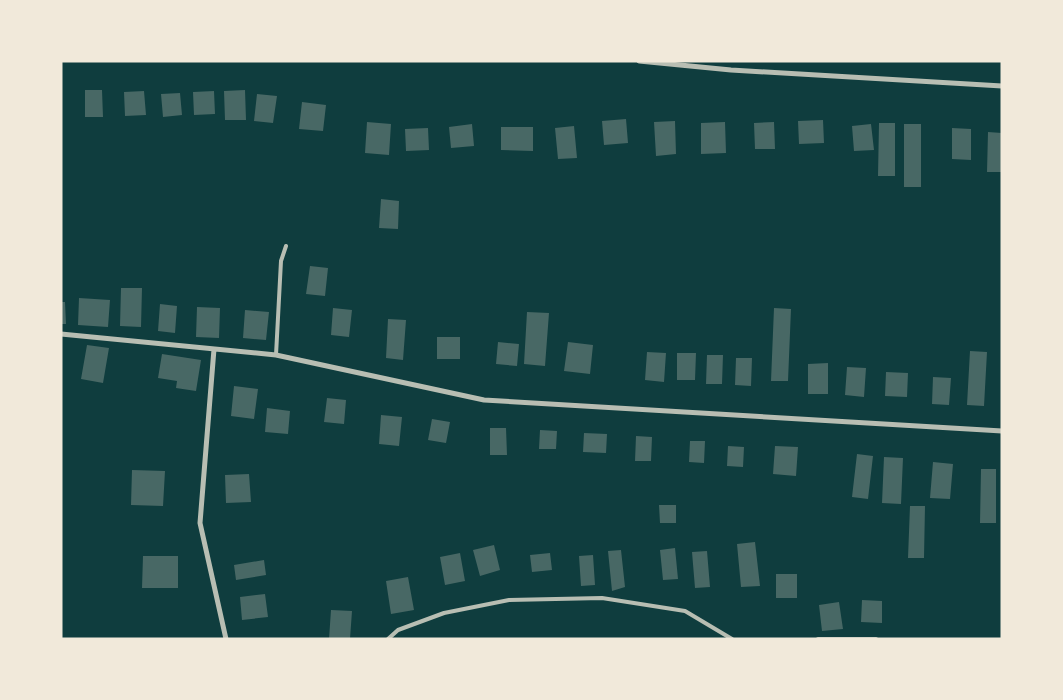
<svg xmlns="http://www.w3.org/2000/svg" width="1063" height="700" font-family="Lato,sans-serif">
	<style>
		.building { fill: #486865 }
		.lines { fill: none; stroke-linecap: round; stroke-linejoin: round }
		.service { stroke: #b8beb3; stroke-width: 4 }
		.minor { stroke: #b8beb3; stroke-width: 5 }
	</style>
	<rect width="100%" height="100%" fill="#0f3d3e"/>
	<path class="building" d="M85,90H102L103,117H85Z
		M245,90L246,120H225L224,91Z
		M144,91L146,115L125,116L124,92Z
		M214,91L215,114L194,115L193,92Z
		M180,93L182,115L163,117L161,94Z
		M257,94L277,96L273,123L254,121Z
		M302,102L326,105L323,131L299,129Z
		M626,119L628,143L604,145L602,121Z
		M823,120L824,143L799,144L798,121Z
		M675,121L676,154L656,156L654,122Z
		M367,122L391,124L389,155L365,153Z
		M725,122L726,153L701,154V123Z
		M774,122L775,149H755L754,123Z
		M879,123H895V176H878Z
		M472,124L474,146L451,148L449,127Z
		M871,124L874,150L854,151L852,126Z
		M904,124H921V187H904Z
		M574,126L577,158L558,159L555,128Z
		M501,127H533V151L501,150Z
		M428,128L429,150L406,151L405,129Z
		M952,128L971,129V160L952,159Z
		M988,132L1002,133V172H987Z
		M381,199L399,201L398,229L379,228Z
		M310,266L328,268L325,296L306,294Z
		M121,288H142L141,327L120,326Z
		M79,298L110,300L108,327L78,325Z
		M61,302H65L66,324H61Z
		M160,304L177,306L175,333L158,331Z
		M197,307L220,308L219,338L196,337Z
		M333,308L352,310L349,337L331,335Z
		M774,308L791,309L788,381H771Z
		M245,310L269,312L266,340L243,338Z
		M527,312L549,313L545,366L524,364Z
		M388,319L406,320L403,360L386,358Z
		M437,337H460V359H437Z
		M498,342L519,344L517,366L496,364Z
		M568,342L593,345L590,374L564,371Z
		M87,345L109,348L103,383L81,379Z
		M970,351L987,352L984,406L967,405Z
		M647,352L666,353L664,382L645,380Z
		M677,353H696L695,380H677Z
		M162,354L201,360L196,391L176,388L177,381L158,378Z
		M707,355H723L722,384H706Z
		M736,358H752L751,386L735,385Z
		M828,363V394H808V364Z
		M847,367L866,368L864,397L845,395Z
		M886,372L908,373L907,397L885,396Z
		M933,377L951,378L949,405L932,404Z
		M234,386L258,389L254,419L231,416Z
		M327,398L346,400L344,424L324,422Z
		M267,408L290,411L288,434L265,432Z
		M381,415L402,417L399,446L379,444Z
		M432,419L450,422L446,443L428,440Z
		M490,428H506L507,455H490Z
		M540,430L557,431L556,449H539Z
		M584,433L607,434L606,453L583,452Z
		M636,436L652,437L651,461H635Z
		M690,441H705L704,463L689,462Z
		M728,446L744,447L743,467L727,466Z
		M775,446L798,447L796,476L773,474Z
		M857,454L873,456L868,499L852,497Z
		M884,457L903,458L901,504L882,503Z
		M933,462L953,464L950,499L930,498Z
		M981,469H996V523H980Z
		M132,470L165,471L163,506L131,505Z
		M249,474L251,502L226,503L225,475Z
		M659,505H676V523H660Z
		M910,506H925L924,558H908Z
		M755,542L760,586L741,587L737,544Z
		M494,545L500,570L480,576L473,550Z
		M675,548L678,579L663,580L660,550Z
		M621,550L625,587L612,591L608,551Z
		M707,551L710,587L695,588L692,552Z
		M460,553L465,581L445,585L440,557Z
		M550,553L552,570L532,572L530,555Z
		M593,555L595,585L581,586L579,556Z
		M143,556H178V588H142Z
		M264,560L266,575L236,580L234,565Z
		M776,574H797V598H776Z
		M408,577L414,610L391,614L386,581Z
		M265,594L268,617L242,620L240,597Z
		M862,600L882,601V623L861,622Z
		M839,602L843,629L822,631L819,605Z
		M331,610L352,611L350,639H329Z"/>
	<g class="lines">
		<path class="service" d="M276,355L281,261L286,246
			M388,639L398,630L444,613L509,600L602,598L685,611L732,639
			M818,639H876"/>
		<path class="minor" d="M639,61L731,70L1002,86
			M61,334L276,355L484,400L1002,431
			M214,349L200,523L226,639"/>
	</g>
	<rect width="1063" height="700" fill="none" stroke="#f1e9da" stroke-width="125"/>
</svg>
